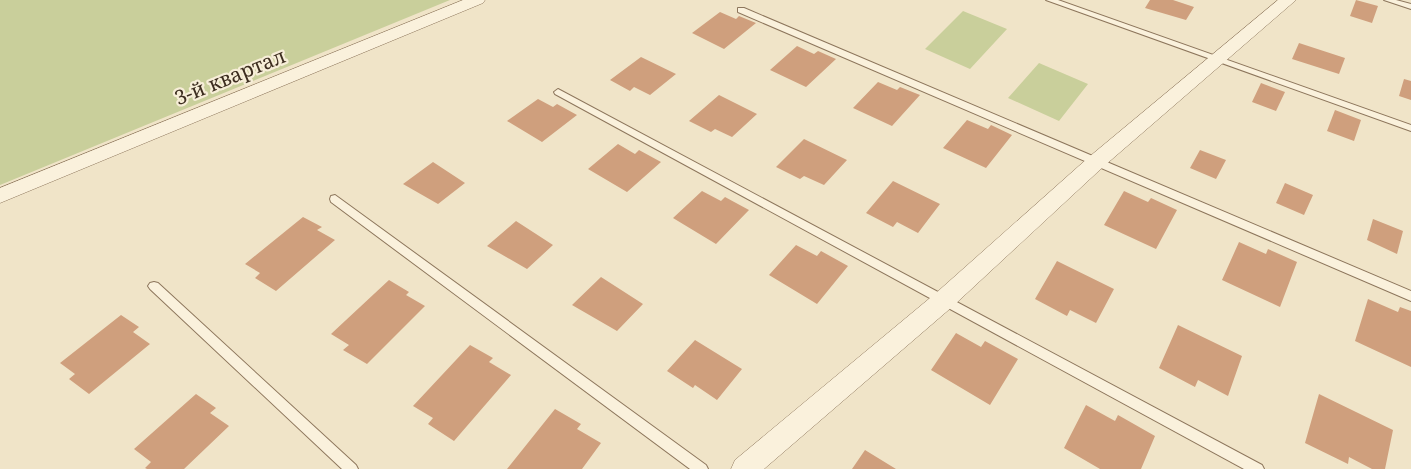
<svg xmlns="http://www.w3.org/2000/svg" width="1411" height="469" font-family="'Noto Serif',serif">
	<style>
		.green { fill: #c9cf9b }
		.building { fill: #cf9f7d }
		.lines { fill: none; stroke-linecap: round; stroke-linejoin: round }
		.lane-casing { stroke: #8d765c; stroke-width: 2 }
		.street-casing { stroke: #8d765c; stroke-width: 1 }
		.lane { fill: #faf1dc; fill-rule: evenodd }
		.street { fill: #faf1dc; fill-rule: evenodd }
		.labels { text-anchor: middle; stroke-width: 4.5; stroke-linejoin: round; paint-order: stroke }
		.street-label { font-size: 20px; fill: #3d2e20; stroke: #f7eed8 }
	</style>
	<rect width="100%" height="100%" fill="#f0e4c8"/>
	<path class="green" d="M0,0H450L0,185Z
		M963,11L1007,29L970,69L925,49Z
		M1039,63L1088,84L1059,121L1008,98Z"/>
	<path class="building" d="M1150,0H1173L1194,7L1186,20L1145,8Z
		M1356,0L1378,6L1372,23L1350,16Z
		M720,12L736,19L739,16L756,23L724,49L692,33Z
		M1299,43L1345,58L1339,74L1292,59Z
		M797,46L814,54L818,51L836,59L806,87L770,70Z
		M641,57L676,74L650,95L634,87L630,91L610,80Z
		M1404,79L1411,81V100L1399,96Z
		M878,82L897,90L900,87L920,95L892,126L853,108Z
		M1261,83L1285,92L1276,111L1252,102Z
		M719,95L757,114L732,137L715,129L711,132L689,121Z
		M538,99L553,107L557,104L577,115L542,142L507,121Z
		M1335,110L1361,120L1354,141L1327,131Z
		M967,120L988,129L991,125L1012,135L986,168L943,148Z
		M804,139L847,160L824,185L804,176L800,179L776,167Z
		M618,144L635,154L639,150L661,162L627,192L588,169Z
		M1200,150L1226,160L1216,179L1190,168Z
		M433,162L465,183L438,204L403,184Z
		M893,181L940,204L918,233L897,222L893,227L866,213Z
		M1285,183L1313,195L1304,215L1276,203Z
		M702,191L721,201L725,197L749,210L716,244L673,218Z
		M1124,191L1148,202L1151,198L1177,210L1156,249L1104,225Z
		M303,217L322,227L317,230L335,240L276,291L255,278L260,273L245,264Z
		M1373,219L1403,231L1397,254L1367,240Z
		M516,221L553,245L527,269L487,246Z
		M1239,242L1266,254L1268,249L1297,262L1280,307L1222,280Z
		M796,245L817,256L821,251L848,266L817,304L769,275Z
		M1057,261L1114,289L1096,323L1070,310L1067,316L1035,299Z
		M601,277L643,304L617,331L572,305Z
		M389,280L409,292L406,295L425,306L367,364L343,350L349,345L331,334Z
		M1368,299L1398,312L1400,307L1411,311V367L1355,341Z
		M121,315L139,327L133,332L150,344L89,394L69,379L75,374L60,363Z
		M1178,325L1242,356L1228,396L1198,380L1195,387L1159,368Z
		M956,333L981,347L985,341L1018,359L990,405L931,370Z
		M695,340L742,369L717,400L695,385L693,388L667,371Z
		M470,345L493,358L489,362L511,375L454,441L428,424L433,418L413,406Z
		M196,394L216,408L210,413L229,426L184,469H147L145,468L151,462L134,449Z
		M1319,394L1393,430L1385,469H1372L1349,457L1348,464L1305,443Z
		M1086,405L1115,421L1118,415L1155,436L1141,469H1100L1064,448Z
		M555,409L581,424L577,429L601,443L582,469H507Z
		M865,450L896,469H852Z"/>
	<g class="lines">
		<g class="lane-casing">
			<path id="lane" d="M1046,0H1058L1411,125V131Z
				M1384,0H1396L1411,4V9Z
				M738,8H744L1411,291V301L738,12Z
				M558,89L1262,465L1264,469H1244L555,94L554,92Z
				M335,195L706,465L708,469H690L331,202L330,199L331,196Z
				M154,282L158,283L356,465L358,469H342L150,289L148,286L150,283Z"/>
		</g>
		<g class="street-casing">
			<path id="street" d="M463,0H485L483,3L0,203V188Z
				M1278,0H1296L1103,167L952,307L764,469H731L735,460L936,293L1089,157Z"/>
		</g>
		<use href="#lane" class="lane"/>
		<use href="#street" class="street"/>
	</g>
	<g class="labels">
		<g class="street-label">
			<text transform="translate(230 77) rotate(-22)" y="7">3-й квартал</text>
		</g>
	</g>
</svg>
